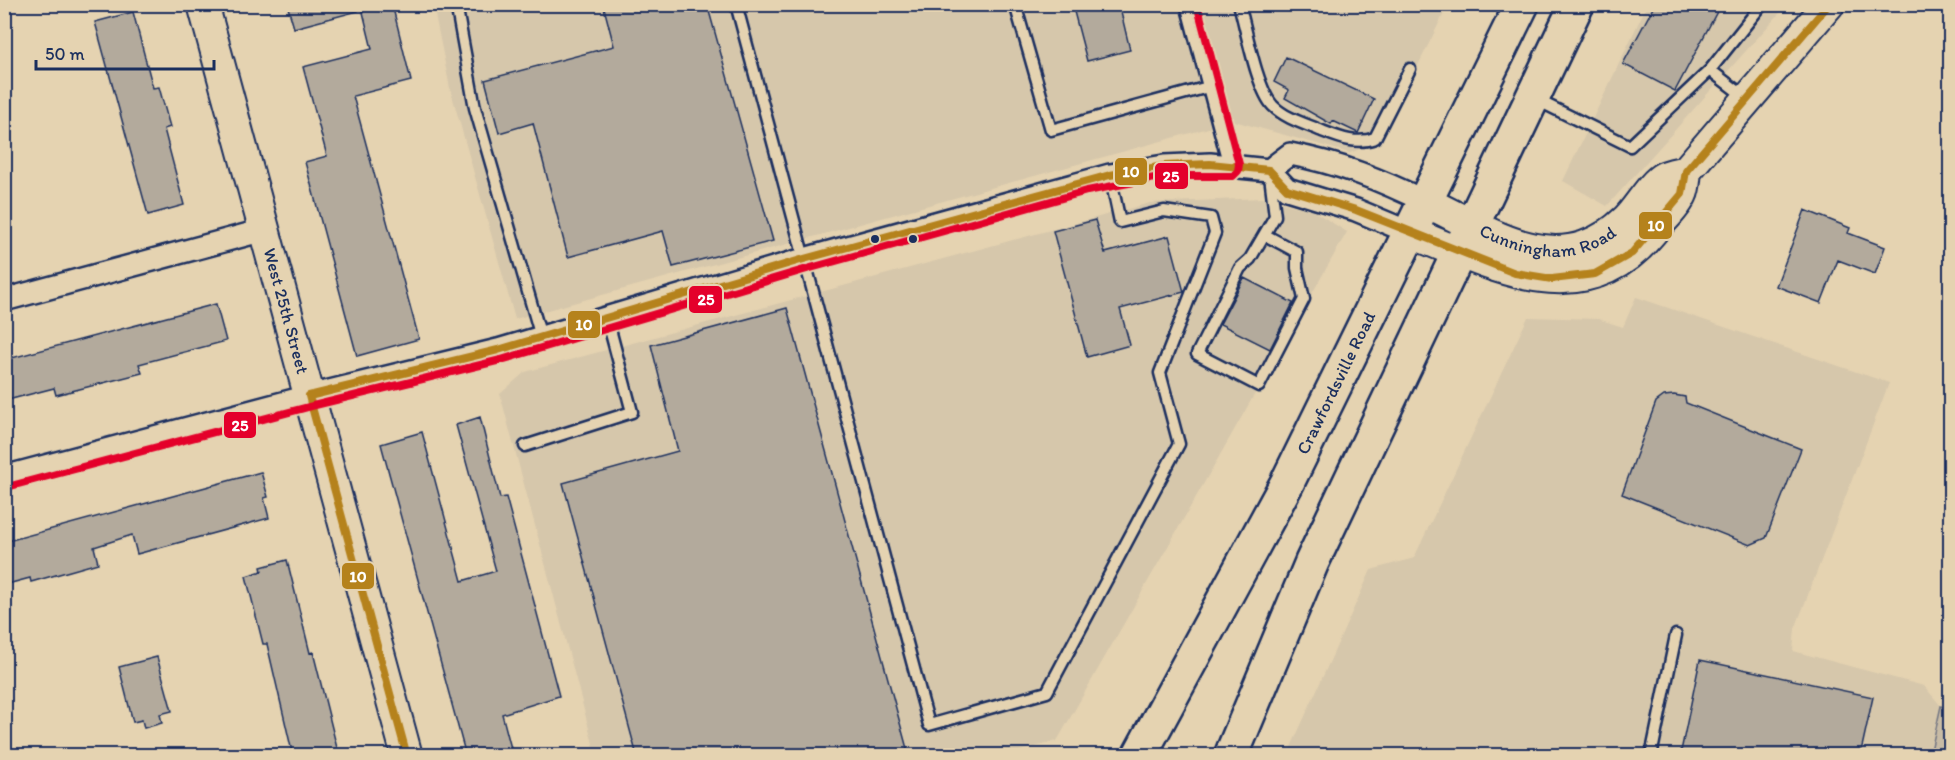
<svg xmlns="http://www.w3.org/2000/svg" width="1955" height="760" font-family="Itim,sans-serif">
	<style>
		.built { fill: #d6c7ab }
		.green { fill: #c8bba5; stroke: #727582; stroke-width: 1.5 }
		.building { fill: #b3aa9c; stroke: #1b2f5e; stroke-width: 1.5 }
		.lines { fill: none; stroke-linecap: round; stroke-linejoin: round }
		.lane-casing { stroke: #1b2f5e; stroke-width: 15 }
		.street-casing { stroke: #1b2f5e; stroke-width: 26 }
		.secondary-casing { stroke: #1b2f5e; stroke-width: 34 }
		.primary-casing { stroke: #1b2f5e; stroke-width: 38 }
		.lane { stroke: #e5d3b1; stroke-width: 10 }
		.street { stroke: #e5d3b1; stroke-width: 21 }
		.secondary { stroke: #e5d3b1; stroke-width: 30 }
		.primary { stroke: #e5d3b1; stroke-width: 33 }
		.bus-1-casing { stroke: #e5d3b1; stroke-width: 12 }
		.bus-2-casing { stroke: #e5d3b1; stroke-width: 12 }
		.bus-1 { stroke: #b5821c; stroke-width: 8 }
		.bus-2 { stroke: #e4002b; stroke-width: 8 }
		.bus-dot { fill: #1b2f5e; stroke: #e5d3b1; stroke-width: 2 }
		.labels { text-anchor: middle; stroke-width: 6; stroke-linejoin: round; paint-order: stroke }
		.street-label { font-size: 18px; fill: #1b2f5e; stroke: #e5d3b1 }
		.line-badge { stroke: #e5d3b1; stroke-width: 2 }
		.badge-label { font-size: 16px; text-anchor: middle; font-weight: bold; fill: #fff }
	</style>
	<rect width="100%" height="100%" fill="#e5d3b1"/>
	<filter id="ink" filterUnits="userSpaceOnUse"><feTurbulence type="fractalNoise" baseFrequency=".0167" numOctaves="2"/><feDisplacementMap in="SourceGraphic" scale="12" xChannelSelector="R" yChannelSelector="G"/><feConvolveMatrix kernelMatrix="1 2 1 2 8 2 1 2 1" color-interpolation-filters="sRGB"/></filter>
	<g filter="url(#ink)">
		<path class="built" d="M433,5H1448L1381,140L1350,153L1234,121L515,319L450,88Z
			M1647,5H1787L1607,206L1563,181Z
			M1262,198L1312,210L1347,232L1057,741L1005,755H596L500,394L525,372L1150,203Z
			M1636,297L1889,383L1795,629L1793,651L1924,686L1941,706L1930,755L1287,756L1371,570L1414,558L1528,317L1598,319L1623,327Z"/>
		<path class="green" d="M1941,706L1950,711V755H1930Z"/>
		<path class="building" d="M287,4H357L358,11L294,28Z
			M361,4H392L411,81L353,96L419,339L357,356L305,162L327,156L303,67L372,49Z
			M603,4H707L773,241L673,267L663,231L568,257L533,123L499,133L485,80L614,46Z
			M1072,4H1119L1130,50L1087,61Z
			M1655,4H1721L1675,91L1623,64Z
			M133,12L153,88L159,87L170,127L164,129L184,205L148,215L95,22Z
			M1286,57L1374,99L1358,133L1333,121L1331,124L1285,98L1289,90L1274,82Z
			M1805,210L1850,228L1848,233L1885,247L1875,274L1838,260L1821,303L1776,286Z
			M1095,220L1105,253L1169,236L1184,292L1120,309L1130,345L1087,357L1053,231Z
			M1244,278L1293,303L1270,349L1220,324Z
			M216,304L226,341L139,364L142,373L56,395L54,388L4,401V360Z
			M787,308L909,756H637L563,483L678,451L651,345Z
			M1674,395L1685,397L1686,403L1801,449L1766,538L1750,545L1622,494L1656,402L1664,396Z
			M480,417L500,498L506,497L559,696L502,714L513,756H466L381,444L422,432L462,581L496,571L456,425Z
			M261,472L268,497L264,498L269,518L137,554L132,535L94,547L98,563L31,582L30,578L4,585V542Z
			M287,560L310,653L313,652L339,756H293L267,644H263L246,576L262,571L261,567Z
			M157,657L172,711L160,714L162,723L144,728L142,720L133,722L119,667Z
			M1700,660L1873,697L1860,756H1680Z"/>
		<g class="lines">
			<g class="lane-casing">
				<path id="lane" d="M456,4L475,108L541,337
					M736,4L929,725L1047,692L1179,444L1160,373L1215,233L1211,218L1164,211L1120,222L1110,175
					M1015,4L1051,130L1208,87
					M1186,4L1229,166
					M1239,4C1246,28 1257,90 1273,106C1286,119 1306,124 1322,131C1340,138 1357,145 1375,138L1410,69
					M1710,70L1745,97
					M1535,99L1630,146L1710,70L1760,7
					M1265,235L1297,252V268L1304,299L1259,386L1197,354L1240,268L1250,259L1275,216L1270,176
					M525,446L632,412L607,318
					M1651,756L1676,635"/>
			</g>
			<g class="street-casing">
				<path id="street" d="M1269,170L1290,154C1339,163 1381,180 1426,202
					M4,300L264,230
					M4,477L309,396L498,350L804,259L1110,175L1164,166L1210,164L1269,170L1287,189L1356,210L1411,233"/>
			</g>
			<g class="secondary-casing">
				<g id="secondary">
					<path id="s1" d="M203,4L407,756"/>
					<path id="s2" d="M1426,202C1496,235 1560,284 1627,219C1638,208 1652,183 1664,177C1670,174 1679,173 1686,171"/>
					<path d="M1411,233C1491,264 1582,317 1651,233C1660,222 1676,208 1682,194C1685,188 1685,178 1686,171L1829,4"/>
				</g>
			</g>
			<g class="primary-casing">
				<g id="primary">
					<path id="s3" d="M1139,756L1287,483L1522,4"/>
					<path d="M1231,756L1312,562L1577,4"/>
				</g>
			</g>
			<use href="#lane" class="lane"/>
			<use href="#street" class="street"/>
			<use href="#secondary" class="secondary"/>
			<use href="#primary" class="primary"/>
			<g class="bus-1-casing">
				<path id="bus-1" d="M309,396L498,350L804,259L1110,175L1164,166L1210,164L1269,170L1287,189L1356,210L1515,273L1552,279L1595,274L1632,253L1682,194L1686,171L1829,4
					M309,396L407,756"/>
			</g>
			<g class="bus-2-casing">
				<path id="bus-2" d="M7,487L312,406L501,360L807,269L1087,191L1165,176H1233L1238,171L1239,164L1197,4"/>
			</g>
			<use href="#bus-1" class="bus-1"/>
			<use href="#bus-2" class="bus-2"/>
		</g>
	</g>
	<g class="bus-dot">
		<circle cx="875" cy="239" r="5"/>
		<circle cx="913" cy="239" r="5"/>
	</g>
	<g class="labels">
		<g class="street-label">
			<text dy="6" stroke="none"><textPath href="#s2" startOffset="132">Cunningham Road</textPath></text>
			<text dy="6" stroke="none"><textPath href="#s1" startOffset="318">West 25th Street</textPath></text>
			<text dy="6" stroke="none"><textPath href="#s3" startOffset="422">Crawfordsville Road</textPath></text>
		</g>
	</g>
	<g class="line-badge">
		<rect x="1114" y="157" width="34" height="29" rx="6" fill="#b5821c"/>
		<rect x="1154" y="162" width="35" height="28" rx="6" fill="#e4002b"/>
		<rect x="1638" y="211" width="35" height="29" rx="6" fill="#b5821c"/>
		<rect x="688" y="285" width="35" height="29" rx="6" fill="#e4002b"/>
		<rect x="567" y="310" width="34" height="29" rx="6" fill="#b5821c"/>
		<rect x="223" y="411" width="34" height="28" rx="6" fill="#e4002b"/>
		<rect x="341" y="562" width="34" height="28" rx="6" fill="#b5821c"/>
	</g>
	<g class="badge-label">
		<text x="1131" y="177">10</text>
		<text x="1171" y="182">25</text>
		<text x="1656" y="231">10</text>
		<text x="706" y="305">25</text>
		<text x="584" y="330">10</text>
		<text x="240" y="431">25</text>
		<text x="358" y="582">10</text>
	</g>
	<rect width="1955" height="760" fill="none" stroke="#e5d3b1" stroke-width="24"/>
	<rect x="12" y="12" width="1931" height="736" fill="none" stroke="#1b2f5e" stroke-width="2" filter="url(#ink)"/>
	<path d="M36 60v9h178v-9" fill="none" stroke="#1b2f5e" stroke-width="3"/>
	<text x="45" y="60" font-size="18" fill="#1b2f5e" stroke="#e5d3b1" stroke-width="4.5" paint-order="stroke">50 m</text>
</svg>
